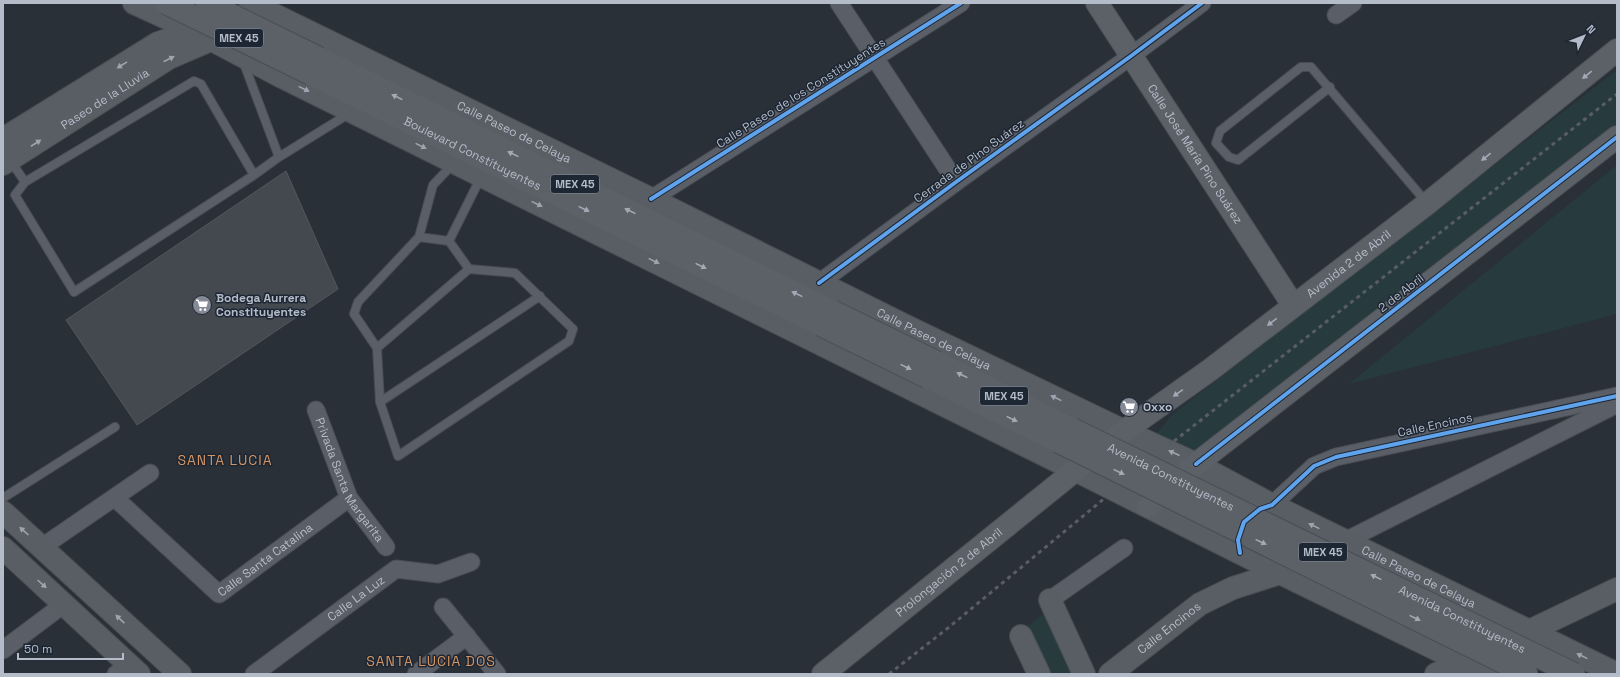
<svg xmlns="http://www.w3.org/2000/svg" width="1620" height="677" font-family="'Space Grotesk',sans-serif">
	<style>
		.green { fill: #273a3e }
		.building { fill: #444950; stroke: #52575f }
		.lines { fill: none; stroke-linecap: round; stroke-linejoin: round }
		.lane-casing { stroke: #484c53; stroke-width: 10 }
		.street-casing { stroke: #484c53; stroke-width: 19 }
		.secondary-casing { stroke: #484c53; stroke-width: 24 }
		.primary-casing { stroke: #484c55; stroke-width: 24 }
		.lane { stroke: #5a5e66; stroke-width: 8 }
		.street { stroke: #5a5e66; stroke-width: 17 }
		.secondary { stroke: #595d64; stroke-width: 22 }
		.primary { stroke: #5c6168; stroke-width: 22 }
		.rail { stroke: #595d64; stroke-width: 3; stroke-dasharray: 4 4; stroke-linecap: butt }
		.primary-bridge-casing { stroke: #484c55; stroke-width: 24; stroke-linecap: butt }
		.primary-bridge { stroke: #5c6168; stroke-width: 22 }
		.cycleway-casing { stroke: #1d2633; stroke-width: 6 }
		.cycleway { stroke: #60a3ed; stroke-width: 4 }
		.oneway { fill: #9da4b0 }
		.oneway2 { fill: #a2aab6 }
		.labels { text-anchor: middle; stroke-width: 3; stroke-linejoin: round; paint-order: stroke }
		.shield { fill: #1d2633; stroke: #878f9c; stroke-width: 1 }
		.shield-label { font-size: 11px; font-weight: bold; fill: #b4bcc9 }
		.street-label { font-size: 12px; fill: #b4bcc9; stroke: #1d2633 }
		.poi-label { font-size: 12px; font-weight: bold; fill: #b4bcc9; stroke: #1d2633; text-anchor: start }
		.quarter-label { font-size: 14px; letter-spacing: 1px; fill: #d59563; stroke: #1d2633 }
	</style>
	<rect width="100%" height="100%" fill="#2a3038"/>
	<path class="green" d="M1617,70V127L1202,454L1156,434L1173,414Z
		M1617,165V314L1349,384Z
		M1045,612L1073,674H1050L1028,626Z"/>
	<path class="building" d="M286,171L338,289L137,425L66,320Z"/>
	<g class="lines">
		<g class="lane-casing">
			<path id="lane" d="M243,61L279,157L254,175
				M194,81L201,84L254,175L74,292L15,195L25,182Z
				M1330,87L1238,160L1229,157L1216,143L1220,131L1301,67H1311L1427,203
				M279,157L350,113
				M10,160L25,182
				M419,237L449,241L469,269L515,273L573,329L569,341L398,456L380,402L377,348L354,314L358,302L419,237L433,185L454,163
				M449,241L481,177
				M377,348L469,269
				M380,402L540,296
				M3,498L115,427"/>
		</g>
		<g class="street-casing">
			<g id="street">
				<path d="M839,3L956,182"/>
				<path d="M1336,15L1353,3"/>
				<path d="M651,199L961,3"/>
				<path d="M819,283L956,182L1131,56L1202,3"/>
				<path id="s1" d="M316,410L349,498L386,547"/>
				<path id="s2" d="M115,498L219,594L349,498"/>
				<path d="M1272,505L1314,466L1336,457L1617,396"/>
				<path d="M1345,541L1617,404"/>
				<path d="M42,547L150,473"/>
				<path d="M1050,600L1124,548"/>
				<path d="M443,607L497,674"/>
				<path d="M3,650L64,604"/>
				<path d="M116,674L129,665"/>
				<path id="s3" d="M254,674L396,569L438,574L471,562"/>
				<path d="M416,674L467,636"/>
			</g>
		</g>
		<g class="secondary-casing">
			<g id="secondary">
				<path d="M134,3L195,31L282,77L1075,470L1280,573L1487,674"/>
				<path id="s4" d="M250,3L651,199L906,326L1124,431L1196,464L1272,505L1617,674"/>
				<path d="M3,139L158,43L202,28"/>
				<path id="s5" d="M3,164L169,58L220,36"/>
				<path d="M3,512L180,674"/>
				<path d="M3,548L139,674"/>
				<path d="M1050,600L1084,674"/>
				<path d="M1521,635L1617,589"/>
				<path d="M1021,636L1039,674"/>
				<path id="s6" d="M1110,674L1200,604L1233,588L1280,573"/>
				<path d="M1436,674L1472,658"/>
			</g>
		</g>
		<g class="primary-casing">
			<g id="primary">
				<path id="s7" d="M1097,3L1293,305"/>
				<path d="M319,58L832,311"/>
				<path id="s8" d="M311,74L821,325"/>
				<path d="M936,362L1072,429"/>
				<path d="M927,377L1059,442"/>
				<path d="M1148,506L1196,464L1617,137"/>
				<path id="s9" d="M823,674L1124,431L1210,370L1428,203L1617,50"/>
			</g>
		</g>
		<use href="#lane" class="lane"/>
		<use href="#street" class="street"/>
		<use href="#secondary" class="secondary"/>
		<use href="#primary" class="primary"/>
		<path class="rail" d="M889,674L948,628L1164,449L1617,94"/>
		<g class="primary-bridge-casing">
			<g id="primary-bridge">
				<path d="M166,3L311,74"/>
				<path d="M207,3L319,58"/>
				<path d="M832,311L936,362"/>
				<path d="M821,325L927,377"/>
				<path id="s10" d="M1072,429L1574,674"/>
				<path d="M1059,442L1527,674"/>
			</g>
		</g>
		<use href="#primary-bridge" class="primary-bridge"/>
		<g class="cycleway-casing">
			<path id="cycleway" d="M651,199L961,3
				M819,283L956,182L1131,56L1202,3
				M1196,464L1617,137
				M1240,553L1238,540L1244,522L1260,509L1272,505L1314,466L1336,457L1617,396"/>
		</g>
		<use href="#cycleway" class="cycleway"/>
	</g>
	<defs><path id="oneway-solid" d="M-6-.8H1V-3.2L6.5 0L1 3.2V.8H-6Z"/></defs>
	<g class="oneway">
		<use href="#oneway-solid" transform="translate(169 59) rotate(-27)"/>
		<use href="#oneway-solid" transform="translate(122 65) rotate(148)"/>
		<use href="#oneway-solid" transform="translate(304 89) rotate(26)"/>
		<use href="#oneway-solid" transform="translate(36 143) rotate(-33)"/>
		<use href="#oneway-solid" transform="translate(421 146) rotate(26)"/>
		<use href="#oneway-solid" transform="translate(537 204) rotate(26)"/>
		<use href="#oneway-solid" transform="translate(654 261) rotate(26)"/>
		<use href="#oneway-solid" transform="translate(1056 398) rotate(-154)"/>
		<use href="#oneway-solid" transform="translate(1174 453) rotate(-156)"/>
		<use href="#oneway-solid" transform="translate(1314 526) rotate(-154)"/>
		<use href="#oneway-solid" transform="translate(24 531) rotate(-138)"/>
		<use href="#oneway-solid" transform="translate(42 584) rotate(42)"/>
		<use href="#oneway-solid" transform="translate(120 619) rotate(-137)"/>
		<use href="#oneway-solid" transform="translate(1582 656) rotate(-154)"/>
	</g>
	<g class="oneway2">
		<use href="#oneway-solid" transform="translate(1587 75) rotate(141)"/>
		<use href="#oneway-solid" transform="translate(397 97) rotate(-154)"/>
		<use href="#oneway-solid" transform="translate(513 154) rotate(-154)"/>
		<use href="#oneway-solid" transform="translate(1486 157) rotate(141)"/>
		<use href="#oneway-solid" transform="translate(584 209) rotate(26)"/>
		<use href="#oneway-solid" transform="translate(630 211) rotate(-154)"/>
		<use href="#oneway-solid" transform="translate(701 266) rotate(26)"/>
		<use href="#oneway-solid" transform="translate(797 294) rotate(-154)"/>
		<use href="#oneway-solid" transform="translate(1272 322) rotate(142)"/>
		<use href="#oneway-solid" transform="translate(906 367) rotate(26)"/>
		<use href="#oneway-solid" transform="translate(962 375) rotate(-154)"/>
		<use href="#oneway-solid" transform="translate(1178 393) rotate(145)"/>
		<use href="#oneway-solid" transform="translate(1012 419) rotate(26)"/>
		<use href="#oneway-solid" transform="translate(1119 472) rotate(26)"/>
		<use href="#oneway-solid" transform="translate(1261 542) rotate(26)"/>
		<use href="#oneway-solid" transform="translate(1376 577) rotate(-154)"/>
		<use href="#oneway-solid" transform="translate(1415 618) rotate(26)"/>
	</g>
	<defs>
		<g id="supermarket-disc" transform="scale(1)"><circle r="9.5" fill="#848b96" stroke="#1d2633"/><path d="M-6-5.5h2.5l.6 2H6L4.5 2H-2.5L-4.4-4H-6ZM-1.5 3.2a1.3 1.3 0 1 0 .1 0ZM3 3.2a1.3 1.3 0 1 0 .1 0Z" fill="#fff"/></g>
	</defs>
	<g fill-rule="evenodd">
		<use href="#supermarket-disc" x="202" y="305"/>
		<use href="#supermarket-disc" x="1129" y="407"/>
	</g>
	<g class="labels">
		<g class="shield">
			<rect x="215" y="29" width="48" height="18" rx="3"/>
			<rect x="551" y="175" width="48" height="18" rx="3"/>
			<rect x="980" y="387" width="48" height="18" rx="3"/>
			<rect x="1299" y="543" width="48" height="18" rx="3"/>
		</g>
		<g class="shield-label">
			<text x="239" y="42">MEX 45</text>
			<text x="575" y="188">MEX 45</text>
			<text x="1004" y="400">MEX 45</text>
			<text x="1323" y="556">MEX 45</text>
		</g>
		<g class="street-label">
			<text transform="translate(801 93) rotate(-32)" y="4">Calle Paseo de los Constituyentes</text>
			<text dy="4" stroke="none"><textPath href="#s5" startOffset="121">Paseo de la Lluvia</textPath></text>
			<text dy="4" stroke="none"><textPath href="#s4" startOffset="294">Calle Paseo de Celaya</textPath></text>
			<text dy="4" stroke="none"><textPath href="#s8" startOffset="180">Boulevard Constituyentes</textPath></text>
			<text dy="4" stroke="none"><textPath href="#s7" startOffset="180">Calle José María Pino Suárez</textPath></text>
			<text transform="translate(969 161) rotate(-36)" y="4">Cerrada de Pino Suárez</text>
			<text dy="4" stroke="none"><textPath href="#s9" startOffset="667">Avenida 2 de Abril</textPath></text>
			<text transform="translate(1401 293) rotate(-38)" y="4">2 de Abril</text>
			<text dy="4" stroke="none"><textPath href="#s4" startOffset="762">Calle Paseo de Celaya</textPath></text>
			<text transform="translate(1435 425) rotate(-12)" y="4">Calle Encinos</text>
			<text dy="4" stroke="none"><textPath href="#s10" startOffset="110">Avenida Constituyentes</textPath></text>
			<text dy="4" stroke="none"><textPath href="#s1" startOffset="78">Privada Santa Margarita</textPath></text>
			<text dy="4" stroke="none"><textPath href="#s2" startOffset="199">Calle Santa Catalina</textPath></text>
			<text dy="4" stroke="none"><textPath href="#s9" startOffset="162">Prolongación 2 de Abril</textPath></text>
			<text dy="4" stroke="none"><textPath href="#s4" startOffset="1302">Calle Paseo de Celaya</textPath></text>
			<text dy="4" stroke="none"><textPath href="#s3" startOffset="127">Calle La Luz</textPath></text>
			<text dy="4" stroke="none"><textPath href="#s10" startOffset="434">Avenida Constituyentes</textPath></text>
			<text dy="4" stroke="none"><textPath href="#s6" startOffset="75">Calle Encinos</textPath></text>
		</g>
		<g class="poi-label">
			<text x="216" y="302">Bodega Aurrera<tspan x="216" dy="14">Constituyentes</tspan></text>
			<text x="1143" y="411">Oxxo</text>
		</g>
		<g class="quarter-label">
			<text x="225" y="465">SANTA LUCIA</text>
			<text x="431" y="666">SANTA LUCIA DOS</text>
		</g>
	</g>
	<rect width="1620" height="677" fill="none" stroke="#b4bcc9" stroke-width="8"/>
	<g transform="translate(1584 36) rotate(47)" stroke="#1d2633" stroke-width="3" paint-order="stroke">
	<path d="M0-3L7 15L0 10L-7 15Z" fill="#b4bcc9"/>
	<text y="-6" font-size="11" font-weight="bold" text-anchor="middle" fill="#b4bcc9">N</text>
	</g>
	<path d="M18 653v6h105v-6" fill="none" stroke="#b4bcc9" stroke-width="2"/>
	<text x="24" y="653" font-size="12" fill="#b4bcc9" stroke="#1d2633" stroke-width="3" paint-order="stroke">50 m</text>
</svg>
